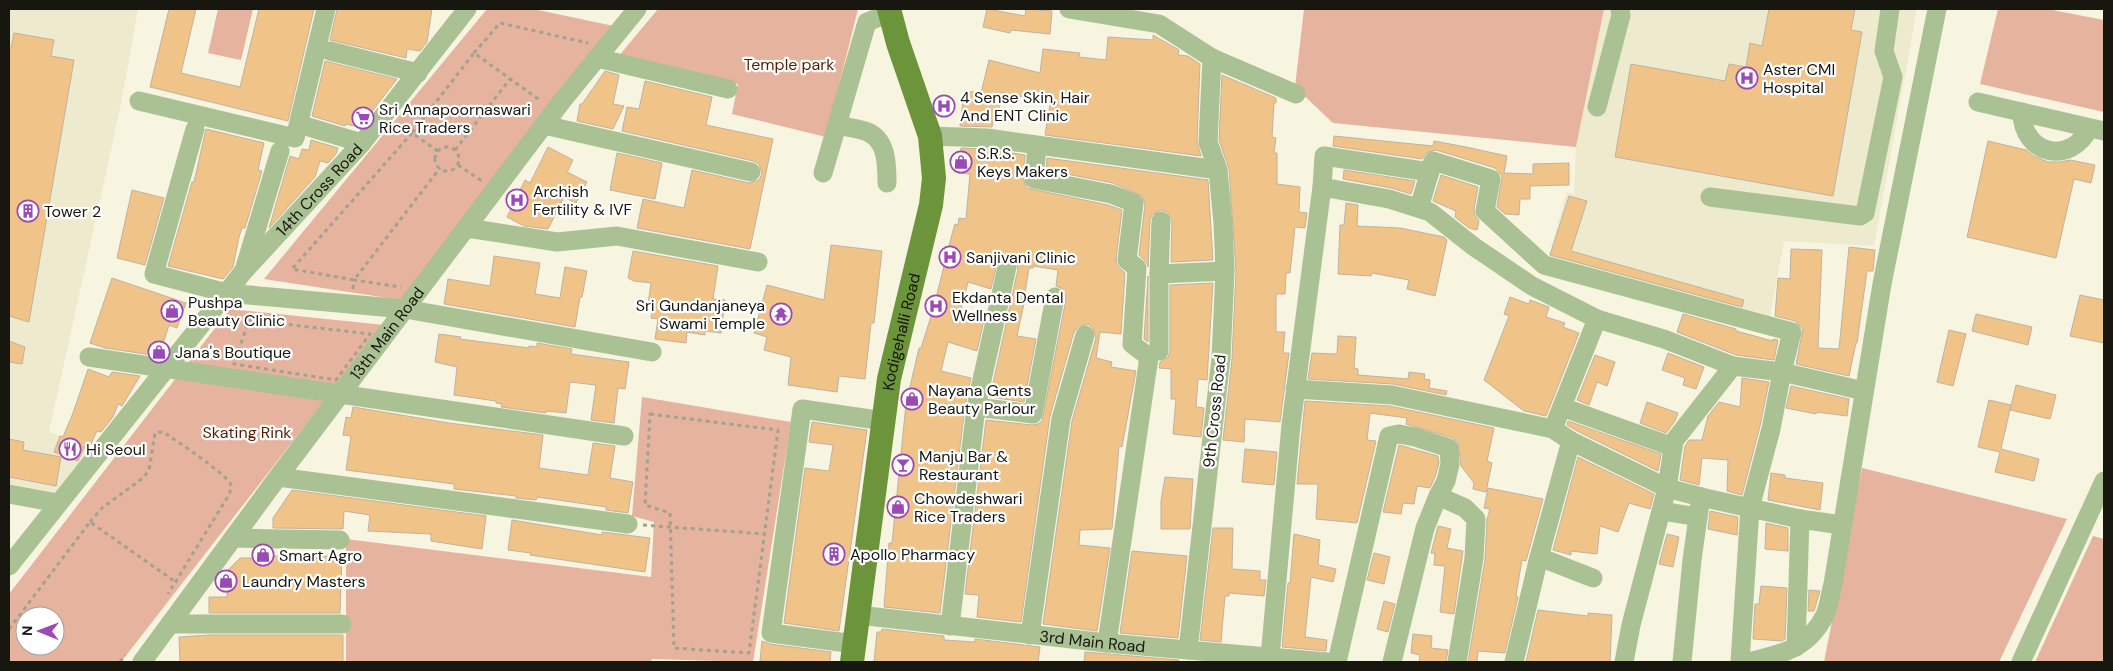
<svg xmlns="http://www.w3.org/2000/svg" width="2113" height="671" font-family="'DM Sans',sans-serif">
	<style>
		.built { fill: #eeeacd }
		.green { fill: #e5b39e; fill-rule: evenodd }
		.building { fill: #f0c389; stroke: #c0b2a1 }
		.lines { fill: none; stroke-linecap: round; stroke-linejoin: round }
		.path { stroke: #a3a191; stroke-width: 3; stroke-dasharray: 4 4; stroke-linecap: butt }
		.minor { stroke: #aac194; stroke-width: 19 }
		.major { stroke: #6c953b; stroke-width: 24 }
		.labels { text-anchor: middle; stroke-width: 4.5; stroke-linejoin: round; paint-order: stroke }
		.park-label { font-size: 16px; fill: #581d00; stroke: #fff }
		.poi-label { font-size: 16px; fill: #17160f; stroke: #fff; text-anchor: start }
		.street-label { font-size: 16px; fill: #17160f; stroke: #fff }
	</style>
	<rect width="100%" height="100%" fill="#f7f4df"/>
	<path class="built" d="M9,9H138L121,104L49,432L93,448L58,493L9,484Z
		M1604,9H1917L1874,246L1784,241L1769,322L1546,265L1567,192L1574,194L1576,147Z"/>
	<path class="green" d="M218,9H253L241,60L208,53Z
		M487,9H533L614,26L401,300L264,279Z
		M658,9H858L826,137L732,114L738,84L618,57Z
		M1304,9H1604L1576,147L1333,123L1295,87Z
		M1998,9H2047L2104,20V112L1980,84Z
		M230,309L384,325L338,385L187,364Z
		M176,378L324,401L121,662H9V594ZM25,616H55V646H25Z
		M642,397L791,422L753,662L652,659L651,662H346V539L651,577L654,522L632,516Z
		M1862,468L2067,519L1999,662H1824Z
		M2093,536L2104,539V662H2035Z"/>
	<path class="building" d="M169,9H196L181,73L240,87L259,9H314L288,121L150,87Z
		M337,9H432L427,42L420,51L407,49L406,58L330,40Z
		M987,9L1025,16L1026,9L1052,11L1050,34L1011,30L1010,33L983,27Z
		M1769,9H1855L1851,30L1862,32L1833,196L1615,157L1631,64L1725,81L1729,64L1746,67L1750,43L1762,46Z
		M14,33L54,40L51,56L74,60L29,322L9,316V48H11Z
		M1153,35L1179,50L1178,55L1188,56L1200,64L1197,141L1201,156L1045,135L1052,93L1025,90L1023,97L1001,92L998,121H993L992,127L960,126L964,91L981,93L989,60L1040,73L1043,49L1080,53L1079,57L1106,60L1108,37L1153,40Z
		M325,61L397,79L360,127L345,124V126L312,116Z
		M605,71L619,75L613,104L624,106L613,129L577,121L580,104H582Z
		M1222,75L1276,98V103H1274L1272,137L1276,138L1274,153H1277V184L1300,187L1299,212L1307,213L1305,228L1295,227L1290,273H1286L1285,294H1276V332H1285L1283,353H1289L1280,422L1245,419L1244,442L1223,440L1232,359L1236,271L1229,169L1219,140Z
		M645,81L712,97L706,125L773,139L750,249L637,228L643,199L684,208L692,170L749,183L759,180L762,174L759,164L753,161L622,131L627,107L639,109Z
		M206,129L264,143L258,170L262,171L245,228H242L239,237L233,267L223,279L168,266L192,182H194Z
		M1334,136L1433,146L1434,141L1466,147L1507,156L1504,173L1533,174V164L1569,163V185L1530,186V199H1520L1519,215L1505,214L1497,207L1502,176L1495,168L1436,150L1426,153L1422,159L1333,146Z
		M311,140L338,148L336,154L328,163L320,161L315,177L269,228L290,156L299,159L302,149L309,150Z
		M1988,141L2026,150L2034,156L2048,162H2060L2070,160L2095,165L2091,183L2074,179L2056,258L1967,237Z
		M548,147L573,160L567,172L587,182L576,203L564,197L548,229L524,226L507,217L525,180L530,183Z
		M961,148L986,149L1025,155L1023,178L1027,188L1108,205L1122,210L1116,259L1117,265L1125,273L1121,334L1100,332L1096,358L1112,362L1111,367L1136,371L1122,447L1119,446L1112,529L1080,530L1079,545L1110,548L1097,631L1043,624L1072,421L1096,338L1093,328L1088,324L1078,327L1074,332L1050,416L1021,622L977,617L979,595L965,594L986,420L1032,425L1038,424L1042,421L1066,299L1063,289L1056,286L1058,270L1033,266V268H1029L1025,293L1026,294L1017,336L1036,339L1024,402L990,397L1018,269L1015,259L1009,256H1003L998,260L991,289L968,282L960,313L984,320L977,351L948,342L941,371L971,378L965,406L940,613L884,607L889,543H892L906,404L919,348H921L933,310L952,234L955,224L958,225L959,218L966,219L970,174L959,173Z
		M617,153L662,163L655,199L610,190Z
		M1047,158L1208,180L1213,260L1171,262L1172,221L1167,212L1161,210L1152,215L1150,220L1148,267L1147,263L1139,255L1145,204L1142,196L1113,183L1046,170Z
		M1344,170L1415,181L1411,194L1391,188L1343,179Z
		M1441,175L1478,187L1474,209L1475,215L1479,221L1477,230L1469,228L1455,217L1456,211L1433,201Z
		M132,190L164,198L145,265L117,258Z
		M1569,196L1587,201L1571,251L1744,300L1742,307L1550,255Z
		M1346,203L1358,205L1357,226L1400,228L1444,237L1447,240L1435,296L1407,289L1409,280L1372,273L1371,276L1338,274L1340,225H1344Z
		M831,245L882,251L874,323H871L865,379L839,376L837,392L788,385L791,357L764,350L767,337L754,333L767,285L824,300Z
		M1849,247L1875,250L1873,271H1867L1857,343H1856L1849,376L1796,364L1803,329L1795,321L1775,316L1778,278L1790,279L1791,249L1822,250L1818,348L1839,349Z
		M633,251L718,266L713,299L725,300L721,333L705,331V335L687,332L686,343L655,339L658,319L651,318L653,304H648L651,283L634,281L628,278Z
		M494,256L540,263L535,294L560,298L565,267L587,271L582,297H580L575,327L444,304L448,279L490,286Z
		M1148,276V342L1144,339Z
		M112,278L186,303L177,328L169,325L159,356L105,348L90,343Z
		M1213,283L1207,380L1198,379L1196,407L1204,408L1201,437L1173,434L1176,399H1171V369L1159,368L1160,362L1168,357L1170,351V285Z
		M2080,295L2104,300V343L2070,336Z
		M1510,297L1529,304L1530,300L1549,307L1546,317L1565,323L1563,327L1579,333L1546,416L1524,411L1484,380L1509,316L1504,314Z
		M1683,314L1736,329V331L1773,341V339L1778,340L1774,360L1736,355L1677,332Z
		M1976,314L2032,327L2028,345L1972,331Z
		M1949,330L1966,334L1953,386L1937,382Z
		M439,334L461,337L460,339L529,348V346L537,347V343L572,349L571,354L629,362L625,389L618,388L614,423L591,420L596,385L570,382L566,413L546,411V413L501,407L502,404L496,403V401L454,395L457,367L435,362Z
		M1338,336L1356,337L1354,368L1358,369V375L1408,379L1409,372L1425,374L1424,379L1430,380L1429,388L1447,391L1446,395L1393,384L1308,379L1312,353L1337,354Z
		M9,341L25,347L22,364L9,362Z
		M1668,353L1704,367L1696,389L1683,385L1685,378L1662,370Z
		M1595,355L1615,362L1607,386L1597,382L1589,405L1577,400Z
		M88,369L109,377L112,372L140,376L122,406L118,404L113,417L101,432L97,431L90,446L86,444L78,461L54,452L60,436L63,437L73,413Z
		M1742,378L1769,382L1760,426L1742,495L1727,491L1728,460L1702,458L1699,485L1680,480L1685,446L1689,440H1702L1708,416L1719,402L1740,407Z
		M2016,385L2056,395L2050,419L2010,410Z
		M1791,386L1849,399L1847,416L1817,412L1816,414L1786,408Z
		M1989,400L2011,405L2001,449L2039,459L2034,481L1995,472L2000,452L1978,447Z
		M1305,401L1390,406L1494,428L1487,461L1492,463L1486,492L1473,489L1474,483L1461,466L1458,442L1453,438L1406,424L1407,418L1370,413L1367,440L1376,441L1357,523L1316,519L1318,484H1297Z
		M1647,402L1678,413L1675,421L1666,433L1640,423Z
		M353,407L449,423L543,435L539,468L588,475L593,443L615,446L610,478L633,482L628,513L606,510V507L537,497L536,500L516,498V496L454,489V484L346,470L351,436L343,435L346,417L351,418Z
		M1568,421L1661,454L1658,471L1577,431L1567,425Z
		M812,422L867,430L839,631L784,623L805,468L829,471L833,445L809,442Z
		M9,439L24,442L23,450L61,457L56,486L9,477Z
		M1399,445L1438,456L1439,463L1435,477L1430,488L1417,486L1414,504L1403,503L1401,514L1383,512Z
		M1245,449L1277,452L1274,485L1242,482Z
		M1578,457L1654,494L1650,509L1629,503L1618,532L1600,526L1597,554L1571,551V555L1553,550Z
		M1771,473L1785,475V478L1823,483L1820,510L1768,500Z
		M1165,477L1193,479L1190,529H1161V501Z
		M1488,488L1543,499L1526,561L1522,560L1516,595L1518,597L1505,653L1478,651L1477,662H1468L1485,560L1487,519L1490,509L1484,508Z
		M292,490L486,516L482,549L431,541V534L368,531L370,515L344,511L343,529L273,528V518Z
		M1710,511L1738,517L1737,535L1708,529Z
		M512,520L602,535V532L650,538L645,572L530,555L531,553L508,550Z
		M1766,523L1788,528V551L1765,549Z
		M1438,526L1451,529L1447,548L1463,551L1454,614L1440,612L1445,566L1434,565L1435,553H1431Z
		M1213,528H1233L1232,569L1260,571V580H1266L1264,596L1229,593V596H1225L1221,642L1200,640Z
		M1294,534L1320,540L1318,565L1336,569L1333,582L1311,577L1305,637L1327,640L1326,651L1282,647L1288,583H1290Z
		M1667,534L1679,537L1673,567L1659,564Z
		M1132,551L1187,556L1178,638L1120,633Z
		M253,553H273V556H342L340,613H209V597H227V571L240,558H253Z
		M1374,553L1390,557L1384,584L1367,580Z
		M1761,586L1787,588L1785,639L1782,641L1753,639L1755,604H1759Z
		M1809,590L1820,591L1814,611H1808Z
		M1384,601L1395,604L1388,632L1377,629Z
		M1538,610L1588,616V613L1612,615L1610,662H1526Z
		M882,629L944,636V640L975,642V639L1040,647L1038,662H874L877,632H881Z
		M1413,634L1432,636L1431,648L1448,650L1446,662H1419L1420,655L1411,653Z
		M210,635H343V662H180L179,637Z
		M762,641L770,644L831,652L830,662L760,661Z
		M1085,652L1179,660L1178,662H1084Z"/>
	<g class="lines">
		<path class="path" d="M474,53L500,23L588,43
			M412,133L292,269L354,280L440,168
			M435 159a12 12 0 1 1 24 0a12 12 0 1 1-24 0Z
			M455,150L510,79
			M438,151L412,133L474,53L541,101
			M458,165L482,181
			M353,289L354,280L401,287
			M249,320L370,334L336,380L234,364Z
			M650,414L778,430L749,653L674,648L670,513L645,505Z
			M90,522L102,508L143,478L149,470L155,433L160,432L165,433C178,442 223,472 230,483C233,488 229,493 227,498L168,594
			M643,525L765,534
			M9,629L90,522L177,583
			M120,662L125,655"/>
		<g class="minor">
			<path d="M1069,9L1159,24L1212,58L1208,142L1218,170L1223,223L1225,271L1221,358L1188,650"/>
			<path d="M330,51L418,73"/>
			<path d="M597,58L728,89"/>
			<path d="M1212,58L1296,94"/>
			<path d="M139,101L295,138L326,9"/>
			<path d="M1978,102L2104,131"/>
			<path d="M1597,107L1621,15L1620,9"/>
			<path d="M2022,112C2022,155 2071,166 2089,128"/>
			<path d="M544,125L751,172"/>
			<path d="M837,125C846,127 856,128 865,131C887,138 887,164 887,183"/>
			<path d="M305,126L362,143"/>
			<path d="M195,129L154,274L227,293L405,309L652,352"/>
			<path d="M930,136L987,138L1218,170"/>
			<path d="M1037,146L1034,179L1111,194L1134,203L1127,260L1137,268L1132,344L1149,357L1107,643"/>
			<path d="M823,173L867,22L890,13"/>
			<path d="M1322,187L1324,156L1430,172"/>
			<path d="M1710,197L1860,216L1865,213L1893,77L1884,51L1890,9"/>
			<path d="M1419,208L1433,161L1491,179L1485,211L1544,265L1792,332L1782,372L1733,366L1674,441L1667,488L1701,497"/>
			<path d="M467,228L557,242L617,236L758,262"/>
			<path d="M245,267L280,151"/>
			<path d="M1159,274L1161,221"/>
			<path d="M1597,319L1664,339L1733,366"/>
			<path d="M1159,351V274L1225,271"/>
			<path d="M89,357L624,436"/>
			<path d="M1295,389L1392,395L1553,429"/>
			<path d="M976,407L1033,414L1055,297"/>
			<path d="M1562,407L1673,447"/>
			<path d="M278,477L628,524"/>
			<path d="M9,494L58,503"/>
			<path d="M1438,496L1465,508L1476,519L1474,558L1457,662"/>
			<path d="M1662,511L1698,517L1692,560L1682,662"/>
			<path d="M1698,517L1701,497L1750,508L1771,429L1782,372L1864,391"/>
			<path d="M1800,519L1842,525"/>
			<path d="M233,538L340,540"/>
			<path d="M1539,557L1593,578"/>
			<path id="s1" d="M9,566L243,272L362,143L467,9"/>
			<path id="s2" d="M858,615L1107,643L1327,662"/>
			<path d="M170,624H342"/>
			<path d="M950,626L976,407L1007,267"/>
			<path d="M1030,635L1061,419L1085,335"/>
			<path d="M855,644L771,633L802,409L884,421"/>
			<path d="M1270,657L1291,425L1322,187L1389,199L1430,212L1473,246L1532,286L1597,319L1553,429L1571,441L1667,488L1631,625L1624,662"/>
			<path id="s3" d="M142,662L278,477L562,101L637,9"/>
			<path d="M1337,662L1389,436L1399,434L1415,437L1449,448L1450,464L1446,481L1438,496L1425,528L1392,662"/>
			<path d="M1514,662L1538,561L1571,441"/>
			<path d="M1740,662L1750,508L1800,519L1796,647"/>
			<path d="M1748,662C1782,654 1808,649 1825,615C1829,606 1830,594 1833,584L1882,284L1937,9"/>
			<path d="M2021,662L2104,481"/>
		</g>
		<path class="major" id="s4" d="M852,662L889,379L931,205L934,178L930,136L898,43L889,9"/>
	</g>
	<defs>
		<g id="hospital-ring" transform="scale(1.125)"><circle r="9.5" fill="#fff" stroke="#9c49b7" stroke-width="1.5"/><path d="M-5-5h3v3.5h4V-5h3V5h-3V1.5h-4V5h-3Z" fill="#9c49b7"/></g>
		<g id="supermarket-ring" transform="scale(1.125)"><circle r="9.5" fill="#fff" stroke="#9c49b7" stroke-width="1.5"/><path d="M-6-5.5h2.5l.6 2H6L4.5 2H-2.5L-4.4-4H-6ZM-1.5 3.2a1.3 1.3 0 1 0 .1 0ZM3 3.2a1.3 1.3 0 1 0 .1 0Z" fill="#9c49b7"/></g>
		<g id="shop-ring" transform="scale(1.125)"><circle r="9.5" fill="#fff" stroke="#9c49b7" stroke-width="1.5"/><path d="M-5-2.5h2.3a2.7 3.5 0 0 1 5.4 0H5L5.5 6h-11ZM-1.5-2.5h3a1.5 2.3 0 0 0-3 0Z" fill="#9c49b7"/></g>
		<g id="building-ring" transform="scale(1.125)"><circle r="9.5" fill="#fff" stroke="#9c49b7" stroke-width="1.5"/><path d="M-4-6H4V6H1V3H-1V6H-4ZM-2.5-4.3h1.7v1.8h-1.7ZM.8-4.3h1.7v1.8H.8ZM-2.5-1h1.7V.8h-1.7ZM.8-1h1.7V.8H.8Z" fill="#9c49b7"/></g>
		<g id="temple-ring" transform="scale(1.125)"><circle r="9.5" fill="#fff" stroke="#9c49b7" stroke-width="1.5"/><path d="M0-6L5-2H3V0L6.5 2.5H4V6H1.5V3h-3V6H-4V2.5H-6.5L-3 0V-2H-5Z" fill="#9c49b7"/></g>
		<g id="restaurant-ring" transform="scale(1.125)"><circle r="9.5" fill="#fff" stroke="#9c49b7" stroke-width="1.5"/><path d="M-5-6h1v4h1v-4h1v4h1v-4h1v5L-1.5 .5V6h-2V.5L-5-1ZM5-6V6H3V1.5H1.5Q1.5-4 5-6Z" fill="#9c49b7"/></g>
		<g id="bar-ring" transform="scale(1.125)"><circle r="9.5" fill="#fff" stroke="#9c49b7" stroke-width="1.5"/><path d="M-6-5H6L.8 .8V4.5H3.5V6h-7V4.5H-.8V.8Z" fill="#9c49b7"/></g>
	</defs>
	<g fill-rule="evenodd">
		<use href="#hospital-ring" x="1747" y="78"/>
		<use href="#hospital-ring" x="944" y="106"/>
		<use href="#supermarket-ring" x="363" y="118"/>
		<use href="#shop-ring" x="961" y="162"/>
		<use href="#hospital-ring" x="517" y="200"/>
		<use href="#building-ring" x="28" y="211"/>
		<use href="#hospital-ring" x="950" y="257"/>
		<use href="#hospital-ring" x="936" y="306"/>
		<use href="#shop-ring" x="172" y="311"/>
		<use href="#temple-ring" x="781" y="314"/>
		<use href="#shop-ring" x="159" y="352"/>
		<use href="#shop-ring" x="912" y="399"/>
		<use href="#restaurant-ring" x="70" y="449"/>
		<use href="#bar-ring" x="903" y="465"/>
		<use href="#shop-ring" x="898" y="507"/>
		<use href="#building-ring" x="834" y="554"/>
		<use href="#shop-ring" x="263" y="555"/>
		<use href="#shop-ring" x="226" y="581"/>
	</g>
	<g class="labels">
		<g class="park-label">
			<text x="789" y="70">Temple park</text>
			<text x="247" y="438">Skating Rink</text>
		</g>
		<g class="poi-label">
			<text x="1763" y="75">Aster CMI<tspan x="1763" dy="18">Hospital</tspan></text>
			<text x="960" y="103">4 Sense Skin, Hair<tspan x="960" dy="18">And ENT Clinic</tspan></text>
			<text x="379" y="115">Sri Annapoornaswari<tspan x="379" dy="18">Rice Traders</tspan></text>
			<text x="977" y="159">S.R.S.<tspan x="977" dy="18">Keys Makers</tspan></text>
			<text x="533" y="197">Archish<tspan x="533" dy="18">Fertility &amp; IVF</tspan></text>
			<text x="44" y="217">Tower 2</text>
			<text x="966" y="263">Sanjivani Clinic</text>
			<text x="952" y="303">Ekdanta Dental<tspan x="952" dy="18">Wellness</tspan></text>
			<text x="188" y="308">Pushpa<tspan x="188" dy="18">Beauty Clinic</tspan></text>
			<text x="765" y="311" text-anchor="end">Sri Gundanjaneya<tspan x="765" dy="18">Swami Temple</tspan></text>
			<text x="175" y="358">Jana's Boutique</text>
			<text x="928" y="396">Nayana Gents<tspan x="928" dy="18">Beauty Parlour</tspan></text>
			<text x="86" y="455">Hi Seoul</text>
			<text x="919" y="462">Manju Bar &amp;<tspan x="919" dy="18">Restaurant</tspan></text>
			<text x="914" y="504">Chowdeshwari<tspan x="914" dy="18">Rice Traders</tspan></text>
			<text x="850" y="560">Apollo Pharmacy</text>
			<text x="279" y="561">Smart Agro</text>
			<text x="242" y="587">Laundry Masters</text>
		</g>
		<g class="street-label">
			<text dy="6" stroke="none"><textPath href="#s1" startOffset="488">14th Cross Road</textPath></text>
			<text dy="6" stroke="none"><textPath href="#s4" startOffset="334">Kodigehalli Road</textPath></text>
			<text dy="6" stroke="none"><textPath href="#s3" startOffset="410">13th Main Road</textPath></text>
			<text transform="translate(1214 411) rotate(-84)" y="6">9th Cross Road</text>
			<text dy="6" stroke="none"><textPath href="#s2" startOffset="236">3rd Main Road</textPath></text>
		</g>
	</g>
	<rect width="2113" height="671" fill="none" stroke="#17160f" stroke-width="20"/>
	<g transform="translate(40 631) rotate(271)"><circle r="24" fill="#ffffff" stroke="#a2a29f"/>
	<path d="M0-4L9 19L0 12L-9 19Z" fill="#9c49b7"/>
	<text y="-8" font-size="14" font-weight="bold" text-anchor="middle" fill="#17160f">N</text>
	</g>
</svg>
